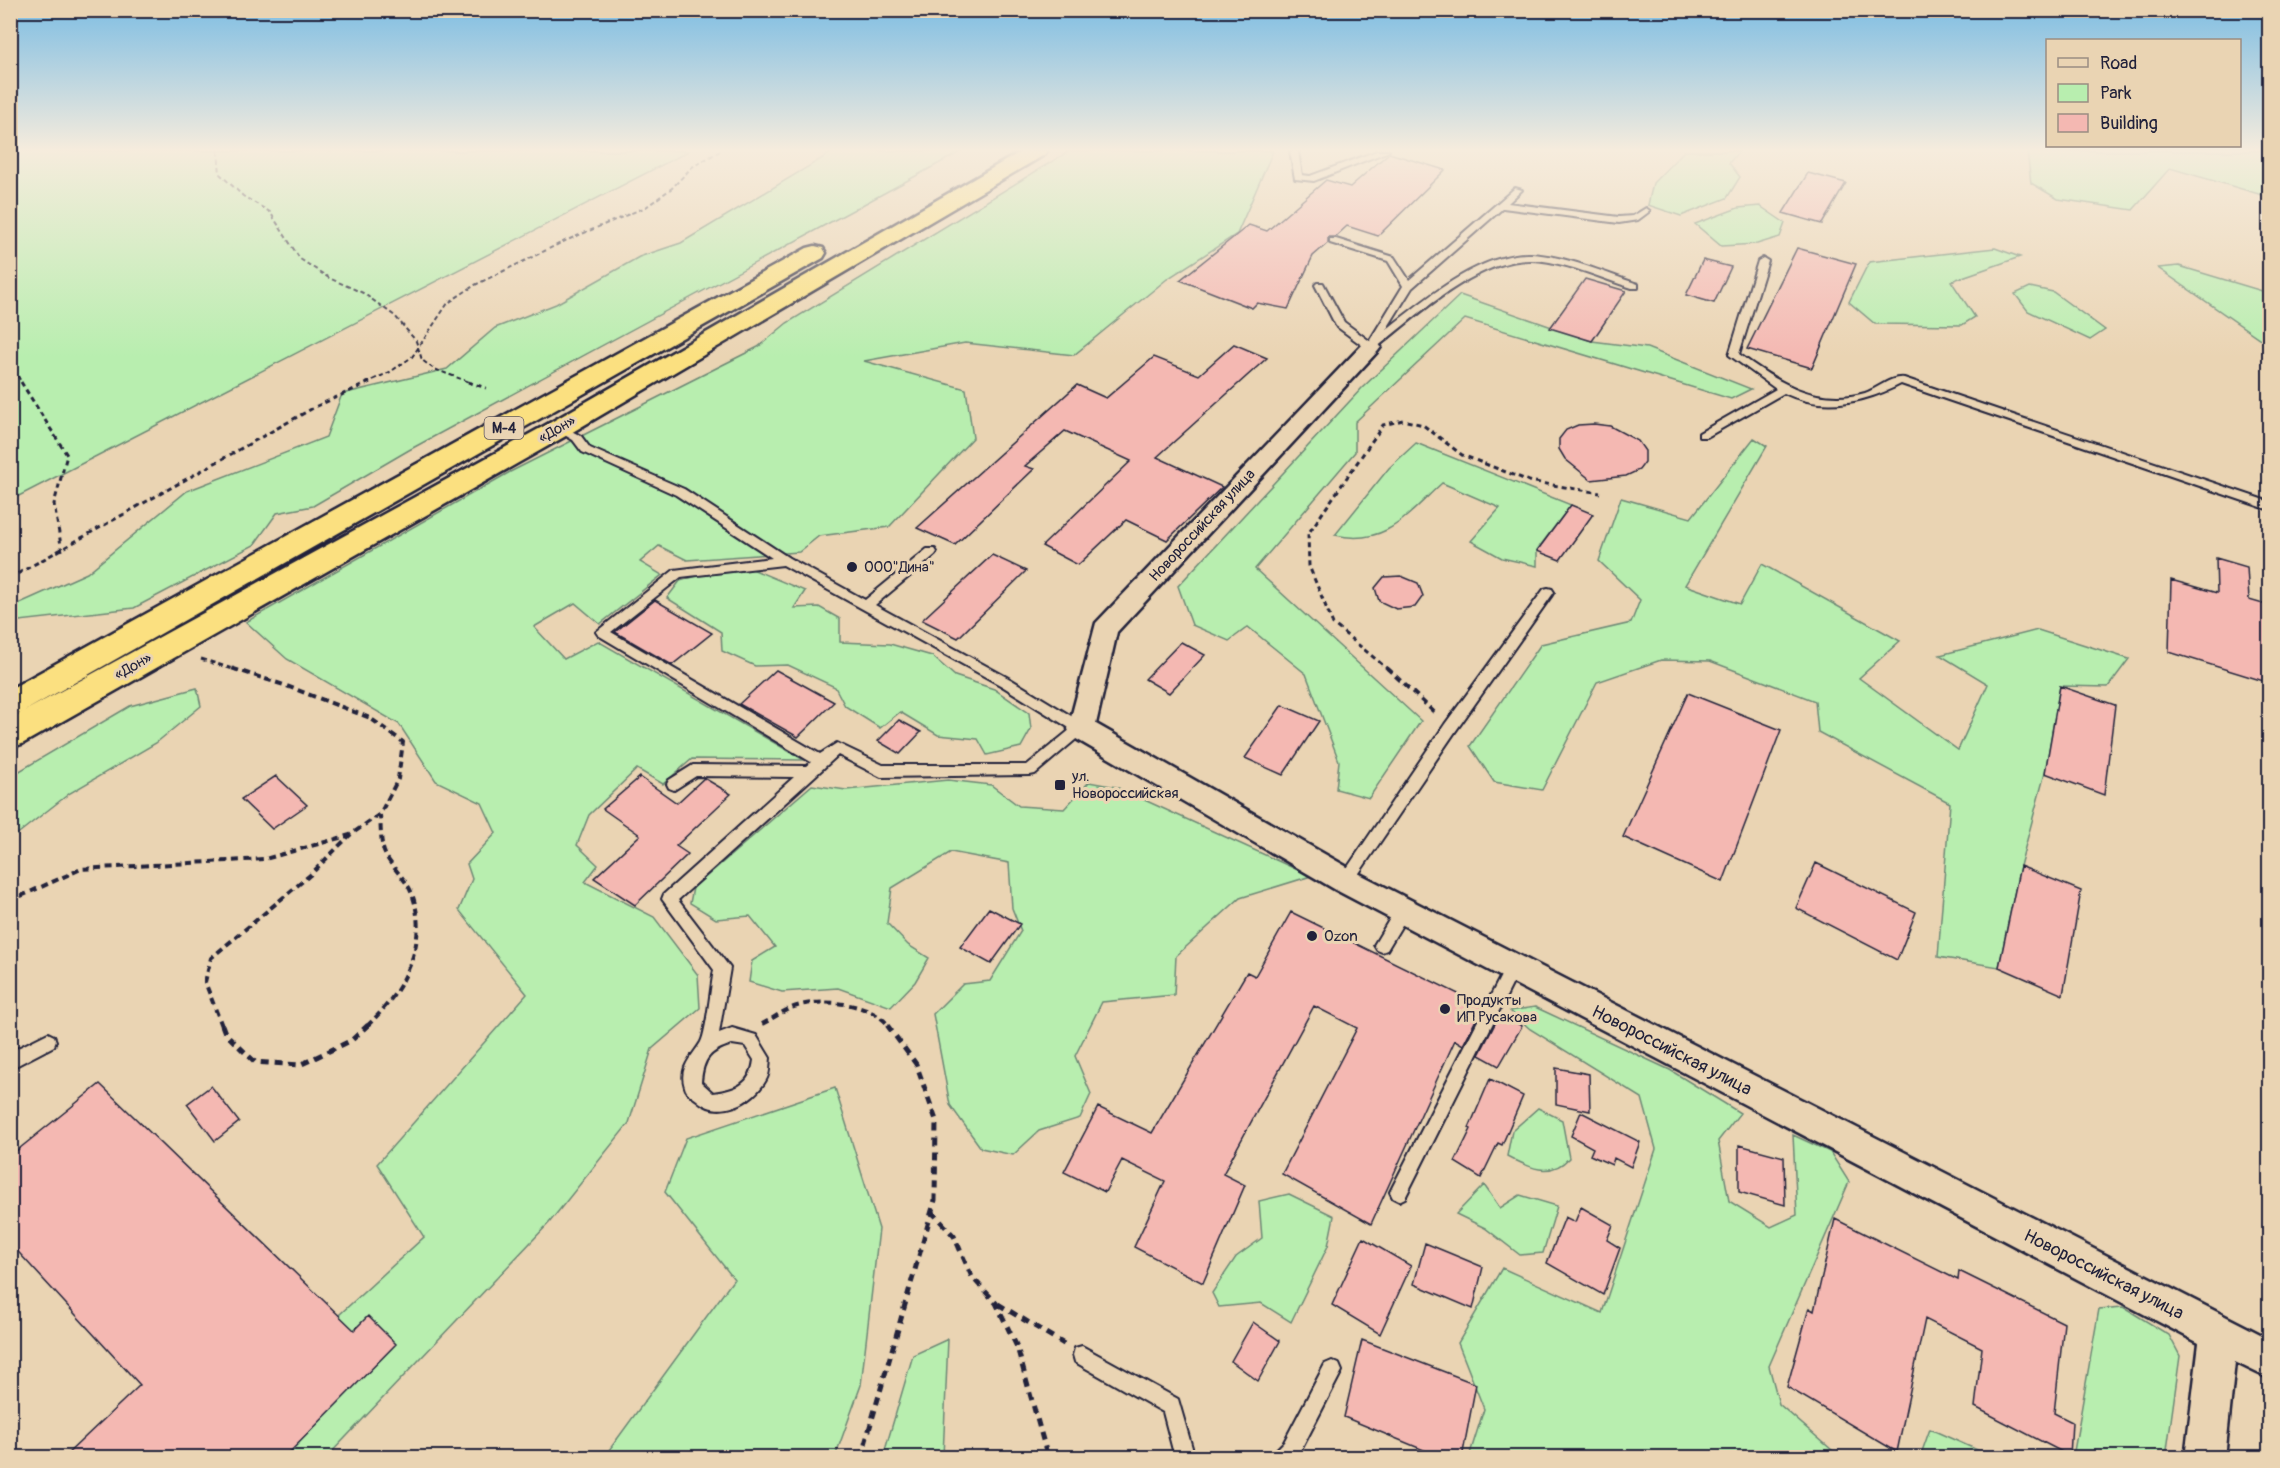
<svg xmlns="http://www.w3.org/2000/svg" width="2280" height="1468" font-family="Pangolin,sans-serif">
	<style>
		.green { fill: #b8eeaf; stroke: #6d8875; stroke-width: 1.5 }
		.building { fill: #f4b8b2; stroke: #22223b; stroke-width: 1.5 }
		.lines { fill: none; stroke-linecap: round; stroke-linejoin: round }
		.lane-casing { stroke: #22223b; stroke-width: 4 }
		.street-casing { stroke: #22223b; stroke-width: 5 }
		.highway-casing { stroke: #22223b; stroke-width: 5 }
		.path-far3 { stroke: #22223b; stroke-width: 2; stroke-dasharray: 4.5 3; stroke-linecap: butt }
		.path-far2 { stroke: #22223b; stroke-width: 3; stroke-dasharray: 5 4; stroke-linecap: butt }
		.path-far1 { stroke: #22223b; stroke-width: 4; stroke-dasharray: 7 4.5; stroke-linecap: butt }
		.path { stroke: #22223b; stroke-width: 5; stroke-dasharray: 8 6; stroke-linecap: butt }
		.lane { fill: #ead4b3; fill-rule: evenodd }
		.street { fill: #ead4b3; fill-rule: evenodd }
		.highway { fill: #fbe080; fill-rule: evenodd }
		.poi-dot { fill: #22223b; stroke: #ead4b3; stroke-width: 2 }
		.labels { text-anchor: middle; stroke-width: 6; stroke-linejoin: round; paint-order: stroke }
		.shield { fill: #ead4b3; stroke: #5e575f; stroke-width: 1.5 }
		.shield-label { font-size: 14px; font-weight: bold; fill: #22223b }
		.street-label { font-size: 15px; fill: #22223b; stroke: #ead4b3 }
		.poi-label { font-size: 15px; fill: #22223b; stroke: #ead4b3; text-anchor: start }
		.near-street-label { font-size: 18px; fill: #22223b; stroke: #ead4b3 }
	</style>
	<rect width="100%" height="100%" fill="#ead4b3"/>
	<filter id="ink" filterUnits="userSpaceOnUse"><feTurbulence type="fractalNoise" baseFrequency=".0167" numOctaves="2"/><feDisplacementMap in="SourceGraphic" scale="12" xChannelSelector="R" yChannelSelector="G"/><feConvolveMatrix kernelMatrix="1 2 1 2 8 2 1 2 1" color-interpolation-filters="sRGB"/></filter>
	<g filter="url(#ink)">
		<path class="green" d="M11,151H689L11,500Z
			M834,151H962L409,450L313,506L277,513L254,545L134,608L11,622V607L87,573L187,491L326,437L342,394L447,369L495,328L556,304L639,257L681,243Z
			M1069,151H1273L1237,234L1167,279L1074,355L965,343L864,361L966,389L973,438L889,527L819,536L799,552L687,560L659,546L640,562L662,575L600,624L575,603L534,627L564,659L598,641L804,760L692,759L663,784L637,769L589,815L577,845L598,865L585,882L654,917L698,975L700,1008L652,1049L629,1123L549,1223L327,1457L183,1458L424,1237L377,1164L527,994L459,910L472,879L467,864L496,833L482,803L436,781L399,724L287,659L246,622L510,472L758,347L787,323Z
			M1684,151H1739L1729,163L1740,177L1727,198L1681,216L1648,205L1653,183Z
			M2027,151H2269V197L2170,168L2133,210L2058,199L2031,183Z
			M1760,206L1785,223L1780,237L1757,244L1721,246L1695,224L1738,208Z
			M1995,248L2020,257L1951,281L1975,317L1962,325L1875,324L1849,302L1869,262Z
			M2179,266L2269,293V345L2158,268Z
			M2030,287L2053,292L2105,330L2090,340L2028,311L2015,294Z
			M1460,295L1592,341L1647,348L1751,389L1731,399L1465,319L1355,422V452L1255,569L1421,721L1369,798L1336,789L1339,761L1306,674L1248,627L1229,641L1192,625L1178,586L1362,388Z
			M1754,438L1767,446L1685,585L1740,604L1762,564L1900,641L1859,678L1958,750L1988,684L1940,655L2038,630L2129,659L2108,687L2060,686L2045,773L2020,866L1999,967L1938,957L1950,803L1818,732L1815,701L1710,661L1661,660L1597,682L1542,790L1494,782L1470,746L1541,644L1631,623L1640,600L1599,561L1621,498L1691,518Z
			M1416,443L1571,505L1537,550V566L1502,558L1471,541L1500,508L1442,483C1408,514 1386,547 1335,535L1389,468Z
			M752,569L805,591L794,608L819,607L840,619V642L890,644L932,656L955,676L994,689L1029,713L1031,729L1021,747L987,755L978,739L938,735L900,712L880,728L845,706L835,687L788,665L755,666L722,651L721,632L667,598L680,581L700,575Z
			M197,688L201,706L156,743L70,793L11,839V776L130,706Z
			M948,780L991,785L1019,806L1064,809L1089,782L1116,787L1311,876L1240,898L1176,956L1174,995L1102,1002L1075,1056L1091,1094L1080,1118L1039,1131L1013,1155L981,1148L950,1105L933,1014L963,984L990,981L1021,931L1012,908L1009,863L951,852L892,888L887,923L908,945L929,958L915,982L891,1007L838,988L782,992L749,982L752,961L775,947L750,916L716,919L690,903L693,888L812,785L846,790Z
			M1535,1007L1670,1070L1740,1113L1718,1141L1729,1201L1771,1227L1797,1215L1793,1135L1830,1152L1849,1182L1769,1366L1779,1404L1840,1457H1469L1484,1409L1458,1343L1502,1268L1602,1313L1656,1149L1642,1098L1530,1029L1510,1011Z
			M835,1088L879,1229L861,1385L835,1457H604L734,1279L665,1192L686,1138Z
			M1538,1108L1562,1120L1569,1158C1550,1179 1528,1167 1507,1156L1512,1131Z
			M1484,1185L1500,1208L1520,1195L1557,1206L1543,1253L1520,1255L1485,1228L1456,1214Z
			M1289,1194L1334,1216L1328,1246L1291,1322L1261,1303L1219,1307L1212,1293L1236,1257L1262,1238L1259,1201Z
			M2123,1307L2169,1335L2180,1356L2166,1457H2073L2099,1309Z
			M948,1339L943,1457H883L913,1355Z
			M1930,1429L1993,1457H1920Z"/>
		<path class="building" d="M1389,153L1445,170L1378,236L1347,226L1335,237H1328V243L1313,256L1288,309L1257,303L1252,308L1180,280L1249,225L1267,231L1326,180L1350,187Z
			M1808,173L1846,183L1822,224L1783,213Z
			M1797,248L1856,264L1812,368L1747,349Z
			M1703,260L1731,267L1714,303L1686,295Z
			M1585,279L1626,291L1592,341L1550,328Z
			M1234,344L1267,358L1157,457L1222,487L1167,540L1126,520L1078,565L1042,546L1131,461L1065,431L1025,466L1034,469L955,545L917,528L1077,385L1106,398L1154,357L1199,375Z
			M1594,424L1610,426L1638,441L1645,451V462L1639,470L1626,476L1591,480L1565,459L1559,449V439L1566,430L1578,425Z
			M1571,505L1593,514L1560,560L1537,551Z
			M992,555L1026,571L958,638L922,620Z
			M2216,558L2247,567L2249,600L2270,606V683L2169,652L2171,580L2217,593Z
			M1401,576L1418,583L1423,596L1415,607L1396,609L1379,601L1375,588L1384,577Z
			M655,600L712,633L672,665L615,632Z
			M1181,642L1205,655L1169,693L1145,679Z
			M776,670L834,702L798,737L739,704Z
			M2060,686L2115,705L2104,795L2045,773Z
			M1688,693L1781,730L1723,882L1623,837Z
			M1282,705L1319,721L1283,775L1245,758Z
			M899,720L921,732L900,754L878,741Z
			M276,776L307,805L272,829L241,799Z
			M640,777L677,803L704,778L731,794L676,846L688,854L635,905L594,878L640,835L603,809Z
			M1816,863L1916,912L1897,960L1796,908Z
			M2020,866L2081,891L2063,995L1999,967Z
			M989,908L1020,924L991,964L960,947Z
			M1291,912L1483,1006L1463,1045L1455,1040L1371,1224L1282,1174L1357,1028L1314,1006L1223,1174L1245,1185L1203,1283L1134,1247L1165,1181L1122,1160L1105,1192L1064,1172L1098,1107L1152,1133L1247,972L1255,976Z
			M1500,1014L1522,1026L1499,1066L1479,1055Z
			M1556,1068L1589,1074L1590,1111L1556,1104Z
			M1490,1079L1523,1096L1502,1145L1498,1143L1481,1178L1455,1162L1471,1129L1469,1128Z
			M100,1084L354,1330L368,1316L396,1344L284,1458H63L140,1385L10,1243V1156Z
			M211,1086L239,1122L215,1141L187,1104Z
			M1581,1112L1640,1142L1631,1167L1614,1158L1612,1165L1590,1155L1593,1148L1571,1136Z
			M1739,1145L1784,1157L1785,1205L1739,1192Z
			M1581,1207L1613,1225L1607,1240L1620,1248L1603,1295L1547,1263L1565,1217L1575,1222Z
			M1835,1219L1958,1280L1959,1271L2064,1323L2054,1413L2072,1422L2070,1456L1975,1407L1982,1348L1925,1319L1897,1452L1787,1387L1809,1308L1814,1311Z
			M1363,1238L1411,1266L1380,1334L1332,1305Z
			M1425,1243L1483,1267L1473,1309L1414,1284Z
			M1253,1322L1280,1341L1258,1381L1231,1361Z
			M1362,1340L1476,1384L1462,1458H1443L1344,1417Z"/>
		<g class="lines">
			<g class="lane-casing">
				<path id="lane" d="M1290,151H1298L1302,175L1310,176L1377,151H1389L1314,181L1295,179Z
					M1515,188L1522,190L1508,203L1619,217L1633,216L1646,208L1650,211L1638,220L1619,223L1503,208L1412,288L1386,330C1424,300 1480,252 1531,254C1567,256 1605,273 1638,284V288H1632C1600,278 1564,261 1531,260C1477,259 1415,317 1375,349H1367L1336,326L1315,285L1317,283H1323L1344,322L1371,342L1370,340L1403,286L1388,261L1330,243V239H1336L1394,257L1409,280Z
					M1763,258L1768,261L1739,354C1777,382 1816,407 1865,393C1877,389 1891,376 1904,378L2270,502V510L1901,384C1864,403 1823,412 1784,393L1707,437H1699V433L1776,389L1729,355L1758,261Z
					M560,425L581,436L590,448L684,489L789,558L865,600L927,549H935L937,552L935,555L875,605L1012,680L1086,725L1088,729L1035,774L1030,775L881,777L838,755L678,900L730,968L719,1033L732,1028L756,1035L770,1058C769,1065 770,1074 766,1080C753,1103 719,1120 697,1100C693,1097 686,1093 685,1087C678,1067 693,1056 701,1042C707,1030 711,985 714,970L662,899L664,894L794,777L696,776L674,790L669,788L667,784L669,780L693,765L806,766L811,762L598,635L596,632L674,570L772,558L676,495L582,452L573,440L556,430V426ZM783,565L1002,686L1071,729L1027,765H883L837,743L820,754L611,632L681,577ZM732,1044L745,1046L754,1060C751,1085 736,1090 713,1093L701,1082C703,1058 710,1051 732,1044Z
					M1548,588L1552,589L1554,592L1552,595L1455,732L1351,885L1346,887L1341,885L1339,881L1341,877L1445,724L1544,589Z
					M1403,903L1408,905L1411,910L1387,950L1382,952L1377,950L1374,945L1398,905Z
					M1513,960L1518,962L1521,967L1405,1198L1399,1201L1393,1198L1390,1192L1393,1186L1508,962Z
					M48,1033L54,1036L56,1041L54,1046L10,1069V1052Z
					M1082,1346L1178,1399L1195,1458H1175L1163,1412L1075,1362L1073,1355L1075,1348Z
					M1332,1361L1339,1364L1342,1371L1298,1456L1272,1458L1275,1451L1284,1442L1325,1364Z"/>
			</g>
			<g class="street-casing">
				<path id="street" d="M1371,341L1378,343L1381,347L1378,351L1117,632L1096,724L1356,872L2270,1339V1379L2235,1362L2225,1458H2185L2199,1343L1336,890L1071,736L1068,729L1096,623L1364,343Z"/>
			</g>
			<g class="highway-casing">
				<path id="highway" d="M1022,151H1047L1044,155L564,437L22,744L10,748V719L546,425Z
					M815,246L823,248L826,253L823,258L21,713L10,716V689L807,248Z"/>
			</g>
			<path class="path-far3" d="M218,151L220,174L243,196L270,212L300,259L329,278L363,293L395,316L416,341L422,360L434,369L472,383
				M10,363L22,383
				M366,383L390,372L412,357L448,303L475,285L565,241L646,207L672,188L692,167L720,151"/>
			<path class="path-far2" d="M21,382L67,455L54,504L62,551
				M468,382L486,388
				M10,578L315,407L370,382
				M201,659L236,670
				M1389,670L1333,624L1309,566L1308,534L1383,425L1403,420L1423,425L1462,455L1529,481L1600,493"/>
			<path class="path-far1" d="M1387,668L1435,713
				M10,901L81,869L265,859L350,835L380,814L398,779L403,742L370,718L287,686L231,668
				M762,1024C772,1019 781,1012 791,1008C818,997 871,1002 889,1026
				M222,1026L205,982L211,958L310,875L350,835
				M367,1026C402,993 430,944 412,894C407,880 393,869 386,856C380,846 381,827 380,815"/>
			<path class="path" d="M222,1025L225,1033L255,1062L300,1065L352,1040L368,1025
				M931,1211L954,1236L972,1277L996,1303L1017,1347L1048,1458
				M998,1304L1064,1344
				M861,1458L935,1200L936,1120L916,1064L887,1025"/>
			<use href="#lane" class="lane"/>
			<use href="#street" class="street"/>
			<use href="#highway" class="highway"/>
		</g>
	</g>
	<linearGradient id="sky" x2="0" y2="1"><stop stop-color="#7dbde3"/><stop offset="0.42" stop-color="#f6ecdd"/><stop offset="1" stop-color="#f6ecdd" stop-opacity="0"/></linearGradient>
	<rect width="2280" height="357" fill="url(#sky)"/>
	<g class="poi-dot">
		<circle cx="852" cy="567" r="6"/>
		<rect x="1054" y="779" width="12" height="12" rx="3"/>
		<circle cx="1312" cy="936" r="6"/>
		<circle cx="1445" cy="1009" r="6"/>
	</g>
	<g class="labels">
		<rect class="shield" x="484.5" y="417" width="39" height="22" rx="4.5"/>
		<g class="shield-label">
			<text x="504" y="433">М-4</text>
		</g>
		<g class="street-label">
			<text transform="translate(557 429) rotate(-30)" y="5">«Дон»</text>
			<text transform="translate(1202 525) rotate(-47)" y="5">Новороссийская улица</text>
			<text transform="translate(133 666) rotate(-29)" y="5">«Дон»</text>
		</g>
		<g class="poi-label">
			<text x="864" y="572">ООО"Дина"</text>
			<text x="1072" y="781">ул.<tspan x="1072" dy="17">Новороссийская</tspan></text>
			<text x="1324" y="941">Ozon</text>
			<text x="1457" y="1005">Продукты<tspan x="1457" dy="17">ИП Русакова</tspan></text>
		</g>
		<g class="near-street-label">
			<text transform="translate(1672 1050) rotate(27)" y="6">Новороссийская улица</text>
			<text transform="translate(2104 1274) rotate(27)" y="6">Новороссийская улица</text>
		</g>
	</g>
	<rect width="2280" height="1468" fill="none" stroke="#ead4b3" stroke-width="36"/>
	<rect x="18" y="18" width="2244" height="1432" fill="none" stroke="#22223b" stroke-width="2" filter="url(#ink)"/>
	<rect x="2046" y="39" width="195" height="108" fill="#ead4b3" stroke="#9a8d83" stroke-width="1.5"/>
	<rect x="2058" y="58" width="30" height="9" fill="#ead4b3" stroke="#9a8d83" stroke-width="1.5"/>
	<text x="2100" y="69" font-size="18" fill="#22223b">Road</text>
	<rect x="2058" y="84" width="30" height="18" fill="#b8eeaf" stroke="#9a8d83" stroke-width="1.5"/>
	<text x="2100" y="99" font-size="18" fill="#22223b">Park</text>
	<rect x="2058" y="114" width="30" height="18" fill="#f4b8b2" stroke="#9a8d83" stroke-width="1.5"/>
	<text x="2100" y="129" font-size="18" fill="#22223b">Building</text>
</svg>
